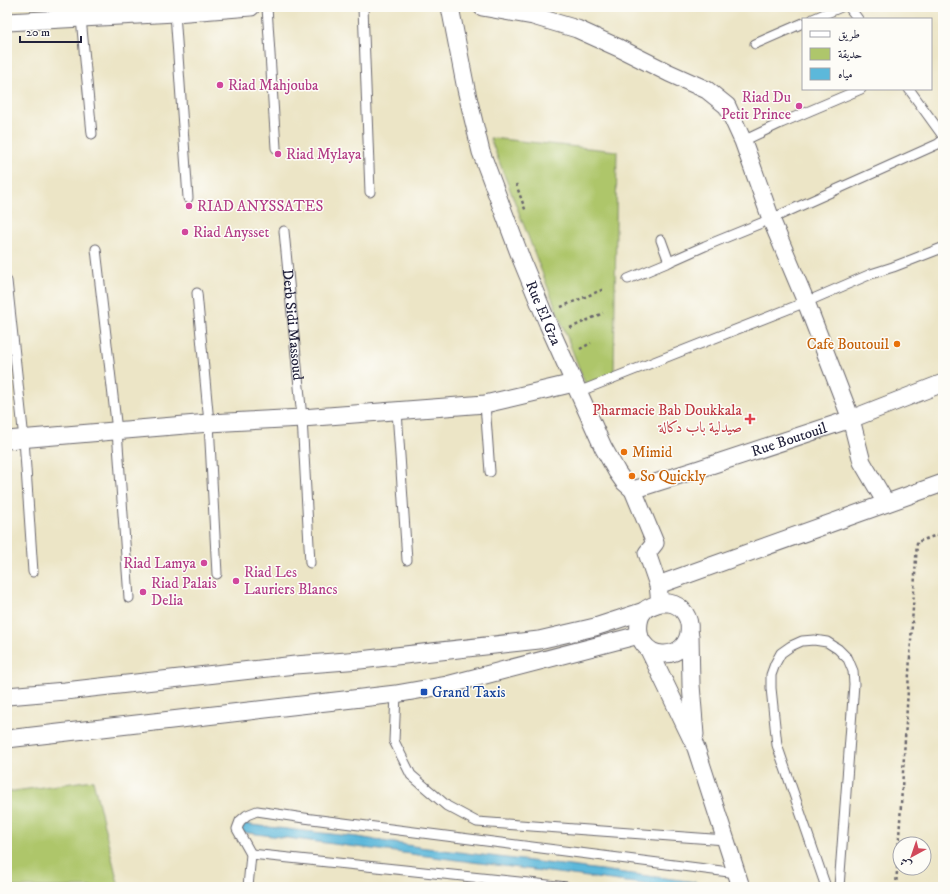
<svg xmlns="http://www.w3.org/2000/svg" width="950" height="894" font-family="'IM FELL DW Pica',Amiri,serif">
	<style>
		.green { fill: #aec66b; stroke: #687453 }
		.water { fill: #5cb8da; stroke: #3f6d8a }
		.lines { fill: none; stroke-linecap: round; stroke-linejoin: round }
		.lane-casing { stroke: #69666c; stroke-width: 11 }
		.street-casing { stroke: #69666c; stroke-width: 19 }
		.path { stroke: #69666c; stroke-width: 2.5; stroke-dasharray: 3 3; stroke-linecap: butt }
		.lane { stroke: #fff; stroke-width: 9 }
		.street { stroke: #fff; stroke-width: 17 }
		.hotel-dot { fill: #d1479c; stroke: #fdfcf7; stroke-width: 1.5 }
		.food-dot { fill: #e8710a; stroke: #fdfcf7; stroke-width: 1.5 }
		.health-dot { fill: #e0444e; stroke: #fdfcf7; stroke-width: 1.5 }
		.transit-dot { fill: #1a4fb4; stroke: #fdfcf7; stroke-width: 1.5 }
		.labels { text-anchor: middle; stroke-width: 3; stroke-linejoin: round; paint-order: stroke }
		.hotel-label { font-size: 15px; fill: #b23c85; stroke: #fdfcf7; text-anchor: start }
		.street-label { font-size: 15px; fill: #22223b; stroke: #fdfcf7 }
		.food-label { font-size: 15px; fill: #c56008; stroke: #fdfcf7; text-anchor: start }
		.health-label { font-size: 15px; fill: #be3a42; stroke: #fdfcf7; text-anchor: end }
		.transit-label { font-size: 15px; fill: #164399; stroke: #fdfcf7; text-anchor: start }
	</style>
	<rect width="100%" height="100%" fill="#fdfcf7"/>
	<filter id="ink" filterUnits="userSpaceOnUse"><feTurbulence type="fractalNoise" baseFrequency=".025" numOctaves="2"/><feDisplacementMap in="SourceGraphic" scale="8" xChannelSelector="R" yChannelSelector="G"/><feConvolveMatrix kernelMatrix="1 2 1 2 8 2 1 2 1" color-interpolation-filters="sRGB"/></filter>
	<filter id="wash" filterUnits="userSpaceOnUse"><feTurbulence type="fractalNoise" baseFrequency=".012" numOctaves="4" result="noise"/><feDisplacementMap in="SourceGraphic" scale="16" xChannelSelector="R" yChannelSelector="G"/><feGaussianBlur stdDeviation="0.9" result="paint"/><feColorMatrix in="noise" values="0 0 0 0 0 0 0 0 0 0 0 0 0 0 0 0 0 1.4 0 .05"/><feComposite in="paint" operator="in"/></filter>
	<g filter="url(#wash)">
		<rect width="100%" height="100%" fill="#ece5c6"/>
		<path class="green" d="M490,138L617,151L614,375L586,386Z
			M93,780L119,887H7V792Z"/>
		<path class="water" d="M242,824L358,837L419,847L696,882V887H665L241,832Z"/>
	</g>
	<g filter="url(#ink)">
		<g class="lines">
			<g class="lane-casing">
				<g id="lane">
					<path d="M267,7L276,148"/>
					<path d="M363,7L370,192"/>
					<path d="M849,7L858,19"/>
					<path d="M175,13L188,198"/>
					<path d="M81,18L92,134"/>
					<path d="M813,19L841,7"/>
					<path d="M755,44L803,23"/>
					<path d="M909,89L943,136"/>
					<path d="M743,141L781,123L861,89"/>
					<path id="s1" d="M284,231L302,418L310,563"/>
					<path d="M661,240L669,262"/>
					<path d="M96,249L117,431L129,598"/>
					<path d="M628,279L669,262L705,246L771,219L938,144L943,140"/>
					<path d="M7,281L24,439L33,572"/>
					<path d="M197,293L209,423L217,574"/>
					<path d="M578,392L806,302L871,274L893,267L942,248"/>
					<path d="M485,404L490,472"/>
					<path d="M397,411L407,560"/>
					<path d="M396,694L394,741L411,775L447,806L477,822L726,840"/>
					<path d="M251,854L567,887"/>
					<path d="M248,887L251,854L237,829L240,821L247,815L257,811L304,818L737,873"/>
					<path d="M826,887L777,745L771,688V675L775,664L781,653L791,646L802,641L814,640L827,642L838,649L848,659L853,671L854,684L839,887"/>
				</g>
			</g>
			<g class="street-casing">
				<g id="street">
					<path id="s2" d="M450,7L466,89L481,152L522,261L548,324L603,447L617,472L624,482L633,490L655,543L647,553L658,585L660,603"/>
					<path d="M482,7L533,16L577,29L619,48L669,73L707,90L727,106L743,141L771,219L806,302L851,419L862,462L886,503"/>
					<path d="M7,22L175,13L251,7"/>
					<path d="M7,440L209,423L302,418L485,404L574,383"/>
					<path id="s3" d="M633,490L699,469L851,419L943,383"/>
					<path d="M658,585L943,483"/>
					<path d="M660,603C663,603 666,603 669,603C698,608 696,655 663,654C655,654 648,650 643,643C637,635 637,619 644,611C647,607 655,605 660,603Z"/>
					<path d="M690,635L691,685L695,735"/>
					<path d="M649,650L696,748L741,887"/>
					<path d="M7,696L65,691L295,665L360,660L539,640L595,627L644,611"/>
					<path d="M7,739L396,694L447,685L639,635"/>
				</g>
			</g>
			<path class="path" d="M516,184L526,212
				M561,307L604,289
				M570,328L603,313
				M580,349L591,343
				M896,887L917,542L940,534L943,535"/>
			<use href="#lane" class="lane"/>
			<use href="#street" class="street"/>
		</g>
	</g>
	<g class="hotel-dot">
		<circle cx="220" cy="85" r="4"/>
		<circle cx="799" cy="106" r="4"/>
		<circle cx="278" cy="154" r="4"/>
		<circle cx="189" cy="206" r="4"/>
		<circle cx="185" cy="232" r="4"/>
		<circle cx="204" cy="563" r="4"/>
		<circle cx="236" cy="581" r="4"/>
		<circle cx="143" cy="592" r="4"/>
	</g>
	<g class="food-dot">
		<circle cx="897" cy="344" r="4"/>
		<circle cx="624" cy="452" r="4"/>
		<circle cx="632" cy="476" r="4"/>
	</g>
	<path class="health-dot" d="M748 413h4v4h4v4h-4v4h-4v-4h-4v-4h4z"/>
	<rect class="transit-dot" x="420" y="688" width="8" height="8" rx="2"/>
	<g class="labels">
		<g class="hotel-label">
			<text x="228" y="90">Riad Mahjouba</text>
			<text x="791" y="102" text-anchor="end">Riad Du<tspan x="791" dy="17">Petit Prince</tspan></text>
			<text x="286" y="159">Riad Mylaya</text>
			<text x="197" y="211">RIAD ANYSSATES</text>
			<text x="193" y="237">Riad Anysset</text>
			<text x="196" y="568" text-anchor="end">Riad Lamya</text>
			<text x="244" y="577">Riad Les<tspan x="244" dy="17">Lauriers Blancs</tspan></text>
			<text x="151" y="588">Riad Palais<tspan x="151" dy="17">Delia</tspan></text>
		</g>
		<g class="street-label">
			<text dy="5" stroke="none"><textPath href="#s2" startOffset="321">Rue El Gza</textPath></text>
			<text dy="5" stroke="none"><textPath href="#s1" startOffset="94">Derb Sidi Massoud</textPath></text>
			<text dy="5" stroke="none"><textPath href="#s3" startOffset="164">Rue Boutouil</textPath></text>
		</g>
		<g class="food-label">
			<text x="889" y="349" text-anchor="end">Cafe Boutouil</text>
			<text x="632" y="457">Mimid</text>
			<text x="640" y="481">So Quickly</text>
		</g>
		<g class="health-label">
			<text x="742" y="415">Pharmacie Bab Doukkala<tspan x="742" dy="17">صيدلية باب دكالة</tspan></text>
		</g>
		<g class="transit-label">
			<text x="432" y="697">Grand Taxis</text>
		</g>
	</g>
	<rect width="950" height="894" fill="none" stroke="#fdfcf7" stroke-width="24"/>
	<rect x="802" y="18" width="130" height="72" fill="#fdfcf7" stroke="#a5a5ac"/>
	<rect x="810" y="31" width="20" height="6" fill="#ffffff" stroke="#a5a5ac"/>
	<text x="838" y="38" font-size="12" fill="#22223b">طريق</text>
	<rect x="810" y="48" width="20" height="12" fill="#aec66b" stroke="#a5a5ac"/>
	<text x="838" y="58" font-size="12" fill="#22223b">حديقة</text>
	<rect x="810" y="68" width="20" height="12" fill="#5cb8da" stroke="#a5a5ac"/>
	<text x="838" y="78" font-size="12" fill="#22223b">مياه</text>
	<g transform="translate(912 856) rotate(220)"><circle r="19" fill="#fdfcf7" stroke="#a5a5ac"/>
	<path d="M0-3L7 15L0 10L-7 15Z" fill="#d1495b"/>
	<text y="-6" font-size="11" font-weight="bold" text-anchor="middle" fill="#22223b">ش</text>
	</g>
	<path d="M20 36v6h61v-6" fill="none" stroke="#22223b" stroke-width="2"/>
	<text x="26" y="36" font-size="12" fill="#22223b" stroke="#fdfcf7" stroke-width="3" paint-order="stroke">20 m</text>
</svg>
